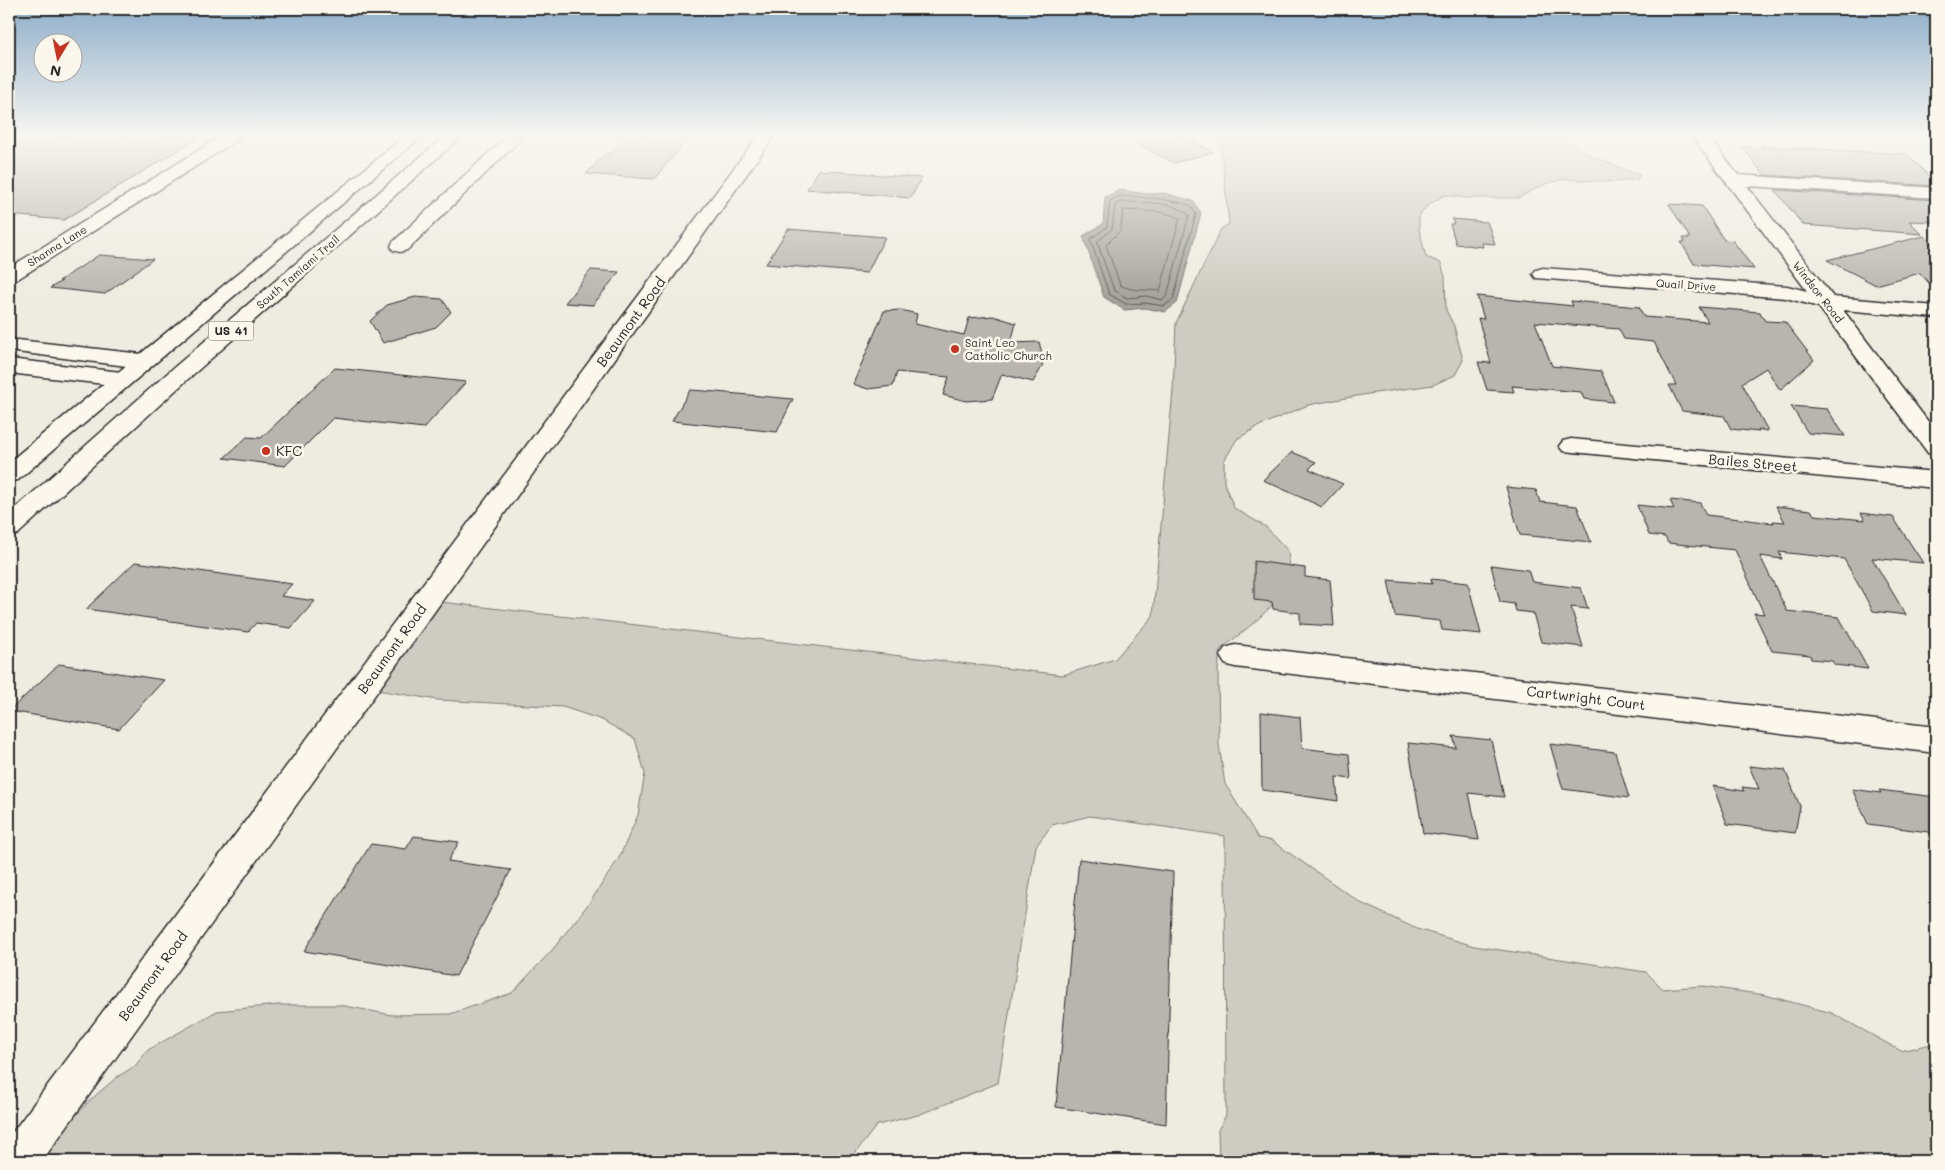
<svg xmlns="http://www.w3.org/2000/svg" width="1945" height="1170" font-family="Mali,sans-serif">
	<style>
		.green { fill: #cecbc2; stroke: #7c7b76 }
		.water { fill: #a4a29a; stroke: #74726e }
		.lines { fill: none; stroke-linecap: round; stroke-linejoin: round }
		.shore { stroke: #5b5b57; stroke-width: 1 }
		.building { fill: #b8b5ae; stroke: #2b2b2b }
		.street-casing { stroke: #2b2b2b; stroke-width: 3 }
		.primary-casing { stroke: #2b2b2b; stroke-width: 3 }
		.street { fill: #fbf7ec; fill-rule: evenodd }
		.primary { fill: #fbf7ec; fill-rule: evenodd }
		.poi-dot { fill: #c8321e; stroke: #fbf7ec; stroke-width: 2 }
		.labels { text-anchor: middle; stroke-width: 5; stroke-linejoin: round; paint-order: stroke }
		.far-street-label { font-size: 11px; fill: #2b2b2b; stroke: #fbf7ec }
		.far-poi-label { font-size: 11px; fill: #2b2b2b; stroke: #fbf7ec; text-anchor: start }
		.shield { fill: #fbf7ec; stroke: #696865; stroke-width: 1 }
		.shield-label { font-size: 12px; font-weight: bold; fill: #2b2b2b }
		.street-label { font-size: 14px; fill: #2b2b2b; stroke: #fbf7ec }
		.poi-label { font-size: 14px; fill: #2b2b2b; stroke: #fbf7ec; text-anchor: start }
	</style>
	<rect width="100%" height="100%" fill="#eeebe0"/>
	<filter id="ink" filterUnits="userSpaceOnUse"><feTurbulence type="fractalNoise" baseFrequency=".02" numOctaves="2"/><feDisplacementMap in="SourceGraphic" scale="10" xChannelSelector="R" yChannelSelector="G"/><feConvolveMatrix kernelMatrix="1 2 1 2 8 2 1 2 1" color-interpolation-filters="sRGB"/></filter>
	<g filter="url(#ink)">
		<path class="green" d="M1220,136H1559L1592,156L1640,176L1638,179L1616,182L1564,179L1545,184L1518,198H1466L1444,195L1428,205L1419,216V228L1426,257L1441,263L1445,277L1446,310L1454,326L1463,360L1455,375L1433,385L1368,394L1308,405L1259,426L1237,439L1224,461V483L1234,508L1266,527L1288,551C1289,559 1291,570 1289,578C1282,604 1241,633 1220,650L1218,670L1219,745L1225,784L1258,838L1272,841L1361,903L1417,929L1474,946L1646,972L1663,989L1702,986L1765,995L1832,1013L1901,1051L1936,1043V1161H1219L1218,1130L1226,1115L1225,836L1090,816L1052,825L1036,846L998,1083L918,1115L877,1125L849,1161H35L88,1102L117,1077L135,1066L148,1050L217,1011L278,1005H340L392,1015L450,1014L512,993L553,949L590,902L619,858L638,815L645,773L635,739L602,720L563,707L438,700L377,690L441,602L1063,675L1115,659L1153,616L1173,390L1176,323L1221,229L1229,224Z"/>
		<path class="water" d="M1119,190L1148,194L1164,193L1193,201L1201,213L1177,303L1165,312L1145,308L1124,310L1104,297L1083,236L1103,224L1105,197Z"/>
		<g class="lines">
			<path class="shore" d="M1120,196C1144,197 1167,199 1190,205L1196,214L1173,300L1164,306L1145,303L1126,304L1109,294L1090,239L1107,227L1110,201Z
				M1121,202C1142,203 1172,200 1189,215L1167,296L1163,300L1146,296L1127,298L1114,290L1097,242L1112,229L1115,205Z
				M1124,210L1162,212L1180,218L1160,291C1146,289 1132,292 1120,285L1106,245L1120,231Z"/>
		</g>
		<path class="building" d="M9,136H201L64,220L9,215Z
			M627,136H690L654,179L586,174L606,153H611Z
			M1160,136H1182L1213,152L1174,163L1136,143Z
			M1761,146L1907,154L1936,183V186L1764,175L1742,147L1763,148Z
			M819,170L921,178L911,198L807,189Z
			M1775,190L1936,200V222L1909,221L1922,234L1803,225Z
			M1669,204L1702,206L1724,240L1733,241L1754,269L1694,264L1681,242H1685L1683,238H1690Z
			M1452,219L1487,222L1495,244L1482,243L1483,247L1456,244L1450,224H1454Z
			M788,229L885,237L867,273L766,264Z
			M1924,236L1936,249V291L1920,273L1876,285L1827,260Z
			M99,255L153,259L105,294L50,288L62,281H59Z
			M591,270L619,272L593,305L565,303Z
			M1477,296L1573,306L1571,301L1639,307L1644,317L1708,322L1699,307L1760,312L1765,321L1785,322L1814,360L1780,390L1766,368L1742,383L1768,431L1758,430L1759,432L1731,429L1724,416L1682,411L1669,385H1676L1654,342L1624,339L1619,329L1535,322L1552,366L1601,371L1614,402L1584,399L1581,392L1512,386L1514,392L1487,390L1478,362L1491,363L1478,318L1484,319Z
			M415,297L442,299L451,312L436,327L383,343L370,321L387,305Z
			M901,310L917,314L915,324L964,335L969,318L993,316L1016,323L1011,343L1039,342L1043,357L1042,367L1033,382L1002,374L992,399L966,401L943,395L949,377L897,372L893,386L868,389L853,384L884,311Z
			M335,368L466,382L424,428L333,418L285,466L224,458L247,437L261,438Z
			M690,390L705,391L793,399L777,432L672,421Z
			M1791,406L1827,409L1845,436L1808,433Z
			M1292,452L1316,462L1309,469L1343,484L1322,507L1263,480Z
			M1506,487L1536,490L1540,502L1577,506L1591,542L1520,535Z
			M1670,500L1700,503L1706,515L1774,523L1773,521L1785,522L1776,506L1811,510L1814,515L1865,520L1861,513L1893,517L1923,563L1872,558L1906,615L1873,611L1844,559L1779,552L1782,559L1760,556L1787,611L1839,617L1868,669L1835,665L1832,661L1811,659L1810,655L1772,651L1754,613L1764,614L1735,550L1668,543L1665,537L1649,535L1637,505L1674,509Z
			M1254,561L1305,568V577L1330,580L1334,626L1300,624V613L1273,609L1272,602L1254,600Z
			M135,562L292,584L281,596L315,601L291,628L256,623L248,632L86,609Z
			M1491,565L1528,570L1532,582L1581,588L1588,609L1571,607L1583,647L1541,642L1533,613L1516,611L1514,604L1500,602Z
			M1431,579L1468,583L1481,634L1442,630L1440,621L1395,616L1388,580L1432,584Z
			M59,664L164,680L119,729L9,711Z
			M1261,712L1300,717L1302,748L1349,754L1351,779L1336,777L1338,801L1262,790Z
			M1453,736L1491,740L1504,797L1469,793L1479,840L1423,833L1408,743L1456,748Z
			M1550,744L1615,752L1629,798L1563,789Z
			M1749,766L1785,770L1800,806L1795,833L1727,824L1713,786L1744,791L1742,787L1759,789Z
			M1852,789L1881,793L1879,790L1936,797V833L1868,824Z
			M414,836L459,842L448,861L511,870L456,976L304,951L371,844L406,849Z
			M1079,859L1173,872L1166,1124L1056,1107Z"/>
		<g class="lines">
			<g class="street-casing">
				<path id="street" d="M222,136H241L239,139L16,280L9,282V268Z
					M507,136H524L407,250L400,252L393,250L391,246L393,242Z
					M758,136H774L42,1161H9V1137Z
					M1692,136H1708L1738,175L1936,188V198L1747,186L1833,297L1936,306V318L1843,310L1936,432V455L1928,453L1819,307L1786,298L1536,278L1533,274L1536,270L1543,268L1787,286L1807,291Z
					M9,339L142,354L150,356L153,361L150,366L142,368L9,351Z
					M9,359L121,372L129,374L132,379L129,384L121,386L9,373Z
					M1571,439L1936,472V488L1563,451L1559,446L1563,441Z
					M1235,645L1936,727V753L1235,667L1225,664L1220,656L1225,648Z"/>
			</g>
			<g class="primary-casing">
				<path id="primary" d="M405,136H422L18,480L9,482V462Z
					M445,136H462L187,380L18,534L9,537V514L171,370Z"/>
			</g>
			<use href="#street" class="street"/>
			<use href="#primary" class="primary"/>
		</g>
	</g>
	<linearGradient id="sky" x2="0" y2="1"><stop stop-color="#8dadc9"/><stop offset="0.45" stop-color="#f7f6f1"/><stop offset="1" stop-color="#f7f6f1" stop-opacity="0"/></linearGradient>
	<rect width="1945" height="300" fill="url(#sky)"/>
	<g class="poi-dot">
		<circle cx="955" cy="349" r="5"/>
		<circle cx="266" cy="451" r="5"/>
	</g>
	<g class="labels">
		<g class="far-street-label">
			<text transform="translate(57 246) rotate(-32)" y="4">Shanna Lane</text>
			<text transform="translate(298 272) rotate(-41)" y="4">South Tamiami Trail</text>
			<text transform="translate(1686 285) rotate(4)" y="4">Quail Drive</text>
			<text transform="translate(1818 292) rotate(52)" y="4">Windsor Road</text>
		</g>
		<g class="far-poi-label">
			<text x="965" y="347">Saint Leo<tspan x="965" dy="13">Catholic Church</tspan></text>
		</g>
		<rect class="shield" x="208.5" y="321.5" width="45" height="19" rx="4"/>
		<g class="shield-label">
			<text x="231" y="335">US 41</text>
		</g>
		<g class="street-label">
			<text transform="translate(631 322) rotate(-54)" y="5">Beaumont Road</text>
			<text transform="translate(1753 463) rotate(5)" y="5">Bailes Street</text>
			<text transform="translate(392 649) rotate(-54)" y="5">Beaumont Road</text>
			<text transform="translate(1586 698) rotate(7)" y="5">Cartwright Court</text>
			<text transform="translate(153 976) rotate(-54)" y="5">Beaumont Road</text>
		</g>
		<g class="poi-label">
			<text x="276" y="456">KFC</text>
		</g>
	</g>
	<rect width="1945" height="1170" fill="none" stroke="#fbf7ec" stroke-width="30"/>
	<rect x="15" y="15" width="1915" height="1140" fill="none" stroke="#2b2b2b" stroke-width="2" filter="url(#ink)"/>
	<g transform="translate(58 58) rotate(190)"><circle r="24" fill="#fbf7ec" stroke="#a8a59f"/>
	<path d="M0-4L9 19L0 12L-9 19Z" fill="#c8321e"/>
	<text y="-8" font-size="14" font-weight="bold" text-anchor="middle" fill="#2b2b2b">N</text>
	</g>
</svg>
